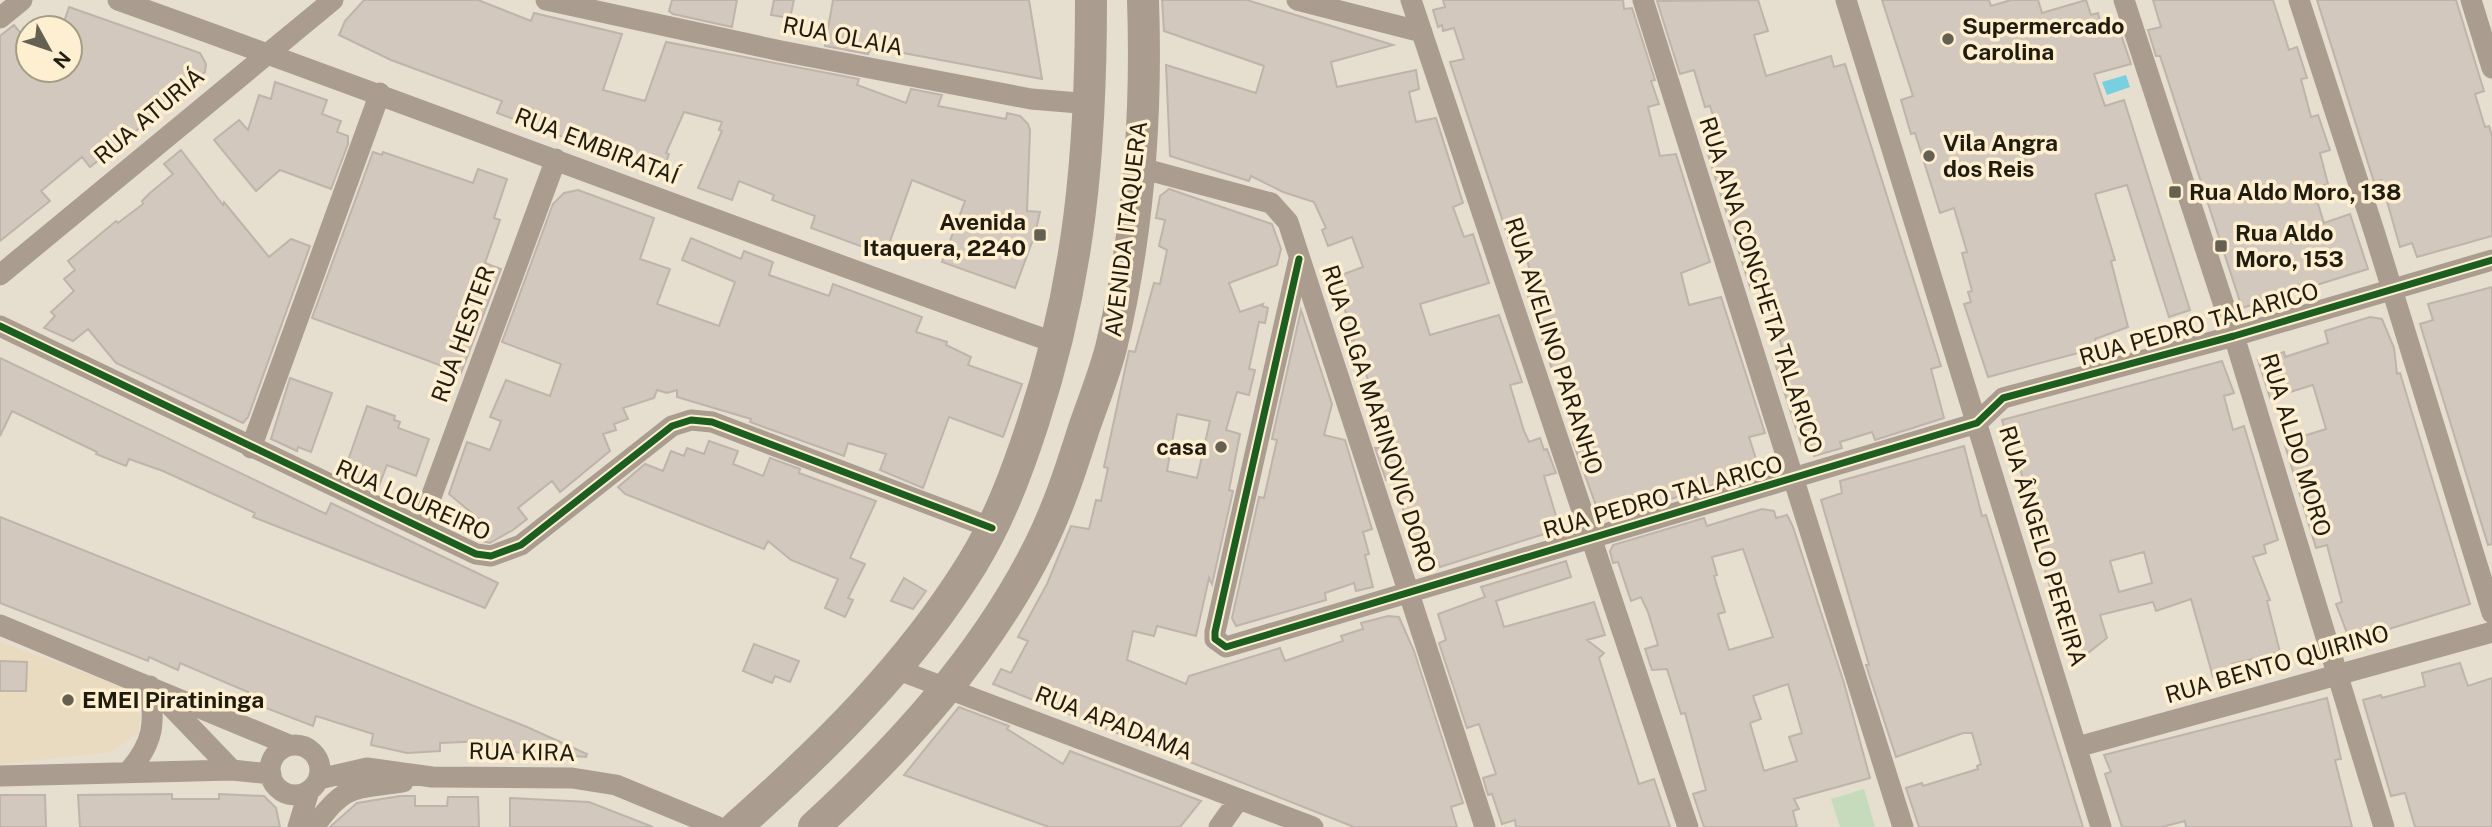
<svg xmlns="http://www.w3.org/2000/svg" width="2492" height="827" font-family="'Public Sans',sans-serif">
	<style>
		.built { fill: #e9dbbf }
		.green { fill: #c6dbbb }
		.water { fill: #77cfe0 }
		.building { fill: #d2c8be; stroke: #beb4ab; stroke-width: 2; fill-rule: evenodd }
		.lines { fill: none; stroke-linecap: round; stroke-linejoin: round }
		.minor { stroke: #aa9c8f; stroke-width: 21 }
		.primary { stroke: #aa9d8f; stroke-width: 32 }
		.cycleway-casing { stroke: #feefd0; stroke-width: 11 }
		.cycleway { stroke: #1b5e20; stroke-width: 7 }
		.poi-dot { fill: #666052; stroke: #feefd0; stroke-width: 2.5 }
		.labels { text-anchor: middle; stroke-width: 7; stroke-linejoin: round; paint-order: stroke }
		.poi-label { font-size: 23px; font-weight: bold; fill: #211c10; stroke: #feefd0; text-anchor: start }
		.street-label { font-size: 23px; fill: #211c10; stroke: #feefd0 }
	</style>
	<rect width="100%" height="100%" fill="#e6dece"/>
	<path class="built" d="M0,642L132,690L140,719L138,733L111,752L0,764Z"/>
	<path class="green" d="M1864,789L1875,827H1840L1831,799Z"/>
	<path class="water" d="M2126,75L2130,87L2107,95L2102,82Z"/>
	<path class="building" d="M364,0H478L531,21L534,13L622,34L603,90L645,101L666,42L859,79L857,85L906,103L911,89L942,95L938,106L1006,119L1007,113L1020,116L1028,124L1030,130L1027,211L1040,212L1035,234L1015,288L942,262L965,201L912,180L885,255L811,228L815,216L772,200L774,195L739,181L732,200L698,188L722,131L719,130L722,122L684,112L666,153L669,154L662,173L497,113L502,101L391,60L339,35L345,21Z
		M672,0H737L732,27L673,14L669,11Z
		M774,0H794L790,18L771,15Z
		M833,0H1029L1042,79L871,47L868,54L825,46Z
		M1162,0H1247L1393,45L1331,62L1337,87L1416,70L1419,89L1409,92L1416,122L1436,118L1463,203L1453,207L1464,237L1473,234L1489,283L1420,304L1430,335L1499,315L1522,382L1510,385L1524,431L1529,442L1540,438L1544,450L1547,449L1556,473L1544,476L1560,529L1440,567L1436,557L1421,562L1393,479L1386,480L1375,448H1378L1374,435L1384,432L1361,358L1352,360L1346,342L1354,340L1340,294L1330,297L1325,281L1363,267L1352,237L1328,246L1322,230L1326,228L1314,202L1283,192L1251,176L1249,181L1170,156L1166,65L1256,93L1264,66L1164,31Z
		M1443,0H1623L1624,9L1632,8L1655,80L1651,81L1659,104L1648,107L1660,156L1676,154L1710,262L1681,273L1689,305L1721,297L1765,433L1749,437L1756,459L1752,460L1755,472L1615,517L1598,511L1573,442L1582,439L1565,379L1562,380L1558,367L1552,369L1528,297L1537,295L1523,246L1512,249L1450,62L1464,59L1454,28L1443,31L1442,25L1438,27L1433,10L1445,7Z
		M1758,0L1768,31L1754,35L1766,76L1831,56L1834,67L1845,64L1941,366L1931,369L1944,418L1875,440L1872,432L1840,442L1842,448L1814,456L1811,445L1802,447L1772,354L1783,351L1764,287L1751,290L1705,145L1721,141L1710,106L1705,107L1694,70L1680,74L1657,1Z
		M1882,0H1989L1991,6L2011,0H2038L2042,13L2086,0L2091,15L2098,13L2101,24L2116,20L2131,64L2094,74L2105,106L2124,100L2190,310L2169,317L2127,185L2095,194L2115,260L2111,261L2128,327L2095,339L2097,348L1988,377L1964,304L1971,302L1968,292L1972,291L1962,253L1967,252L1954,208L1940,213L1915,133L1911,134L1901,100L1913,96Z
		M2153,0H2273L2289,50L2297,47L2307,78L2301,79L2311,117L2318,115L2330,150L2320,153L2328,184L2313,188L2324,223L2350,214L2368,269L2242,308L2163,65L2160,56H2156L2148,30L2161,27Z
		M2317,0H2456L2484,91L2475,94L2485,127L2489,126L2492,136V236L2417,257L2412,243L2400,247L2381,180L2374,182Z
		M69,7L200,53L206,64L205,72L188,88L185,84L149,114L152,118L90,167L82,157L41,191L50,201L0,241V36L14,25L28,42V70H70V28H62Z
		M275,82L327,100L322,114L341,121L337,132L348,136V144L331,189L280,170L256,191L214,140L239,120L248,130L259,95L271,99Z
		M181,150L223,205L224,202L269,257L291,239L310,246L248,417L243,423L116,363L88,329L73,341L44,328L55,316L51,312L74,291L64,279L75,270L68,261L116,221L118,223L143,204L142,201L150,193L173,174L164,164Z
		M373,152L382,155L383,152L473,183L478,169L507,179L494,218L500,220L485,263L501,269L461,373L312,318Z
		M1169,189L1272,224L1281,249L1277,265L1229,283L1240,312L1263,304L1262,306L1268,308L1265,323L1259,322L1249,369L1255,370L1249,395L1237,392L1226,430L1240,434L1229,490L1233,491L1212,584L1209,578L1196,636L1157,626L1154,636L1133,631L1127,660L1186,684L1189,676L1280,648L1285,661L1343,641L1341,636L1363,629L1361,623L1388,616L1399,617L1414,651L1463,803L1451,807L1457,827H1354L993,684L1001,669L1011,673L1028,641L1018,637L1047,584L1071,526L1089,529L1096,500L1101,501L1108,468L1104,467L1129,351L1135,352L1154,283L1160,284L1167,250L1159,246L1165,220L1156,218L1160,196ZM1177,414L1210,421L1197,478L1167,471Z
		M578,190L654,218L640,259L670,269L657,304L719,326L735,282L682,260L691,238L741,259L744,251L773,262L769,275L829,296L833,284L922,317L916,332L947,342L946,345L971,357L968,365L1022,384L1003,437L949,417L923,488L880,470L886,454L848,443L844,456L750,422L751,419L677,397V390L667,393L657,390L654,398L623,408L628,419L614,424L616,430L603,434L610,451L560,492L552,481L518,508L527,519L513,530L490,543L481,541L491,529L449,494L467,442L490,450L501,421L490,417L506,380L550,396L561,364L502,342L553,204L564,193Z
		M2492,287V544L2488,545L2420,324L2433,320L2428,304Z
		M1301,310L1332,404L1324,435L1345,440L1372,529L1363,532L1369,554L1365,555L1373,587L1356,591L1354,583L1325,593L1326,600L1236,626L1232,618L1259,497L1264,498L1277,440L1272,439Z
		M2370,317L2382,319L2394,348L2397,374L2400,373L2470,604L2350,641L2336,604L2342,602L2327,545L2316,548L2284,442L2326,429L2313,385L2270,398L2258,360L2284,352L2285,357L2328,343L2325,331Z
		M0,358L326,514L331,503L498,583L485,608L253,517L255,513L163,471L129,459L126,466L96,454L97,452L12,411L0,436Z
		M2222,361L2234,393L2224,396L2233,430L2244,426L2278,540L2264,545L2266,553L2253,557L2270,600L2267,601L2280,652L2232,664L2234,671L2213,677L2191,599L2156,611L2153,602L2100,615L2107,638L2083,657L2062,627L2023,496L2027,495L2019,464L2015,465L2002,420ZM2144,552L2152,583L2119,592L2110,561Z
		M290,378L332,393L311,452L298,447L297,451L271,439Z
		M367,406L395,416L394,420L400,422L398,428L429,439L416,476L387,465L378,488L344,472Z
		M709,441L738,451L733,464L763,476L770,458L800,469L799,473L876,501L850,558L865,564L848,598L853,600L845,617L825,608L838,579L791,560L768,541L764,549L625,494L618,487L645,464L663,471L671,451L684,456L687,448L704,454Z
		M1964,446L1982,516L1986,515L2083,827H1919L1906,788L1922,783L1923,786L1978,769L1977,766L1981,764L1972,733H1963L1896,757L1866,665H1869L1821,500L1842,493L1840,481Z
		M1762,509L1774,511L1776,518L1787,515L1793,527L1844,683L1870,778L1794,799L1799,809L1793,811L1797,827H1704L1693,794L1706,790L1685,713L1681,714L1667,669L1652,670L1645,649L1658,645L1648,612L1641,597L1631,601L1618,562L1613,563L1610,551L1613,545L1704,518L1707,526ZM1743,549L1773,637L1729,650L1718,614L1725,612L1714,576L1717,575L1712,557ZM1788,684L1802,733L1789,737L1797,761L1764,771L1750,723L1761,719L1753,696Z
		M0,517L527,727L587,754L586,757L513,752V745L488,744V741L440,743V751L407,753L371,745L373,734L316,716L313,726L253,703L255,695L180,663L178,670L149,657L148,661L0,603Z
		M1566,561L1571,577L1496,601L1504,627L1594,602L1605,635L1587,640L1604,653L1599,658L1639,784L1654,779L1670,827H1516L1515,820L1502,824L1492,794L1488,795L1483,778L1496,774L1479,724L1467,728L1439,643L1446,640L1438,614L1485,597L1481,587Z
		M904,578L926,591L913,609L891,601Z
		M754,644L799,661L790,682L775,676L772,683L743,671Z
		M0,661L27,662L26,691H0Z
		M2460,663L2468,686L2492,678V827H2415L2405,793L2391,796L2363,700L2381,695L2382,698L2425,686L2422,673Z
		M2327,698L2341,759L2335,760L2352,827H2186L2185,821L2162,827H2122L2105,774L2111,772L2104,755Z
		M959,707L1009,726L1007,729L1063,764L1070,751L1201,801L1180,827H1049L904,775Z
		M172,794V799H219V794L264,796L276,808L280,827H80L78,795Z
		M0,795H45L46,827H0Z
		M400,796H415V806H447L448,797H478L479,827H330L357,803Z
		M510,798L589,802L653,827H510Z"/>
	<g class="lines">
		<path class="minor" d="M118,0C432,112 742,232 1056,343
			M546,0L781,51L1031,99L1091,104
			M1297,0L1422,32
			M1411,0L1688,827
			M1643,0L1903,827
			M1846,0L2101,827
			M2124,0L2234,336L2384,827
			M2299,0L2374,231L2492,613
			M2471,0L2492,68
			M0,18L22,0
			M1137,167L1271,203L1288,222L1485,827
			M1299,259L1215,632V639L1226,647L1977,423L2003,398L2234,336L2492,260
			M0,275L333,0
			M0,326L476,554L491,556L521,545L672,426L691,420L712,422L992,528
			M251,448L380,93
			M420,527L556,159
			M0,625L289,745
			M896,669L1313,827
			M161,696L232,770
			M270 770a25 25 0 1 1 50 0a25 25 0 1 1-50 0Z
			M2077,747L2492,632
			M129,771C154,742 155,724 150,686
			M0,776L232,770L271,774
			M319,779L367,768L432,777L572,778L616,785L718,827
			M298,827L309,791
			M314,827C346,782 354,790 403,782
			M1219,827L1239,799"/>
		<path class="primary" d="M736,827C825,748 909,666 972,564C999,520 1017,472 1033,423C1080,279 1091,151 1091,0
			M814,827C902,746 985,655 1039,547C1058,509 1071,469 1084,428C1093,402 1104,375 1111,348C1138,236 1147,115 1143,0"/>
		<g class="cycleway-casing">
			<path id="cycleway" d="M1299,259L1215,632V639L1226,647L1977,423L2003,398L2234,336L2492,260
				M0,326L476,554L491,556L521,545L672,426L691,420L712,422L992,528"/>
		</g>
		<use href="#cycleway" class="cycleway"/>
	</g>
	<g class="poi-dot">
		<circle cx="1948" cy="39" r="7"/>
		<circle cx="1929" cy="156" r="7"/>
		<rect x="2168" y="185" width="14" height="14" rx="3.5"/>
		<rect x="1033" y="228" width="14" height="14" rx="3.5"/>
		<rect x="2214" y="239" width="14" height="14" rx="3.5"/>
		<circle cx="1221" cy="447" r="7"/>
		<circle cx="68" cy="700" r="7"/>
	</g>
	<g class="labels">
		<g class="poi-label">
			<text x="1962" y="34">Supermercado<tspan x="1962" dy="26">Carolina</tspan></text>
			<text x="1943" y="151">Vila Angra<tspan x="1943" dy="26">dos Reis</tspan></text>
			<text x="2189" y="200">Rua Aldo Moro, 138</text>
			<text x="1026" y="230" text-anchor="end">Avenida<tspan x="1026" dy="26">Itaquera, 2240</tspan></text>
			<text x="2235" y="241">Rua Aldo<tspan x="2235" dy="26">Moro, 153</tspan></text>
			<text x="1207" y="455" text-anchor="end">casa</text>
			<text x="82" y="708">EMEI Piratininga</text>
		</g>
		<g class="street-label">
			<text transform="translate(843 36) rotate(11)" y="8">RUA OLAIA</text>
			<text transform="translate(149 116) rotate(-40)" y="8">RUA ATURIÁ</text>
			<text transform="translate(597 146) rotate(21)" y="8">RUA EMBIRATAÍ</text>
			<text transform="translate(1126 229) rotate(-83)" y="8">AVENIDA ITAQUERA</text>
			<text transform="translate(1761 285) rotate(72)" y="8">RUA ANA CONCHETA TALARICO</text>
			<text transform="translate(2199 324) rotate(-16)" y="8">RUA PEDRO TALARICO</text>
			<text transform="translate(463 334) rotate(-70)" y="8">RUA HESTER</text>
			<text transform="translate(1554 346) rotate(72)" y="8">RUA AVELINO PARANHO</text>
			<text transform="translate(1379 419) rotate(72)" y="8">RUA OLGA MARINOVIC DORO</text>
			<text transform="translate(2296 445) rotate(73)" y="8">RUA ALDO MORO</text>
			<text transform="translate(1663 497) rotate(-16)" y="8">RUA PEDRO TALARICO</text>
			<text transform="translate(413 500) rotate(24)" y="8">RUA LOUREIRO</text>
			<text transform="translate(2043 546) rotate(73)" y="8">RUA ÂNGELO PEREIRA</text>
			<text transform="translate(2277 664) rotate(-16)" y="8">RUA BENTO QUIRINO</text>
			<text transform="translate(1114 723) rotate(21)" y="8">RUA APADAMA</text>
			<text transform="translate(522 752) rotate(1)" y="8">RUA KIRA</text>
		</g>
	</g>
	<g transform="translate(49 49) rotate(130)"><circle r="33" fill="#feefd0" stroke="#a69b83" stroke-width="2"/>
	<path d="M0-5L12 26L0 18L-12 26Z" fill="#666052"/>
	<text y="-10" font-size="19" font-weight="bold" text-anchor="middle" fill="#211c10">N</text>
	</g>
</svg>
